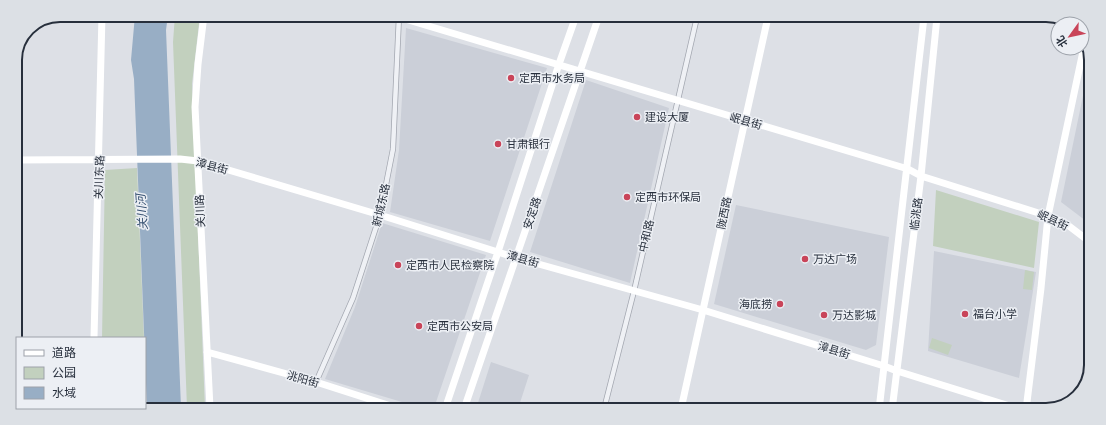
<svg xmlns="http://www.w3.org/2000/svg" width="1106" height="425" font-family="'PT Sans','Noto Sans SC',sans-serif">
	<style>
		.built { fill: #cbcfd8 }
		.green { fill: #c2d0be }
		.water { fill: #98aec5 }
		.lines { fill: none; stroke-linecap: round; stroke-linejoin: round }
		.street-casing { stroke: #a3a7b0; stroke-width: 6 }
		.street { stroke: #eff1f5; stroke-width: 4.5 }
		.secondary { stroke: #fff; stroke-width: 7 }
		.poi-dot { fill: #c94459; stroke: #eceff4; stroke-width: 1.5 }
		.labels { text-anchor: middle; stroke-width: 3; stroke-linejoin: round; paint-order: stroke }
		.poi-label { font-size: 11px; fill: #272f3c; stroke: #eceff4; text-anchor: start }
		.street-label { font-size: 11px; fill: #272f3c; stroke: #eceff4 }
		.water-label { font-size: 12px; font-style: italic; fill: #324d6e; stroke: #eceff4 }
		.rim { fill: none; stroke: #272f3c; stroke-width: 2 }
	</style>
	<rect width="100%" height="100%" fill="#dde0e6"/>
	<path class="built" d="M406,28L547,68L490,241L390,212L399,150Z
		M1091,57L1090,224L1061,202Z
		M586,80L669,108L630,283L530,252Z
		M736,205L889,237L876,345L866,350L714,304Z
		M382,223L486,255L434,408H422L325,379L355,307Z
		M934,251L1036,272L1019,378L928,351Z
		M491,362L529,375L518,409H476Z"/>
	<path class="green" d="M175,15H200L192,84L205,408H187L173,42Z
		M137,168L144,338H102L105,170Z
		M936,190L1039,222L1034,268L933,246Z
		M1025,270L1034,272L1032,290L1023,289Z
		M932,338L952,345L948,355L929,348Z"/>
	<path class="water" d="M135,15H168L166,30L181,408H147L134,79L131,60Z"/>
	<g class="lines">
		<g class="street-casing">
			<path id="street" d="M316,382L353,298L380,215L393,149L399,16
				M604,409L634,291L697,17"/>
		</g>
		<use href="#street" class="street"/>
		<path class="secondary" d="M204,15L198,64L195,107L210,408
			M395,16L908,169L921,176L1048,216L1065,223L1090,242
			M15,160L180,159L198,161L380,215L517,258L703,310L884,366L897,371L1022,410
			M94,338L102,15
			M207,352L316,382L397,408
			M445,409L498,252L559,64L576,16
			M464,409L599,16
			M681,409L768,17
			M879,410L924,17
			M892,410L921,176L937,17
			M1026,410L1041,288L1048,216L1085,42"/>
	</g>
	<g class="poi-dot">
		<circle cx="511" cy="78" r="4"/>
		<circle cx="637" cy="117" r="4"/>
		<circle cx="498" cy="144" r="4"/>
		<circle cx="627" cy="197" r="4"/>
		<circle cx="805" cy="259" r="4"/>
		<circle cx="398" cy="265" r="4"/>
		<circle cx="780" cy="304" r="4"/>
		<circle cx="965" cy="314" r="4"/>
		<circle cx="824" cy="315" r="4"/>
		<circle cx="419" cy="326" r="4"/>
	</g>
	<g class="labels">
		<g class="poi-label">
			<text x="519" y="82">定西市水务局</text>
			<text x="645" y="121">建设大厦</text>
			<text x="506" y="148">甘肃银行</text>
			<text x="635" y="201">定西市环保局</text>
			<text x="813" y="263">万达广场</text>
			<text x="406" y="269">定西市人民检察院</text>
			<text x="772" y="308" text-anchor="end">海底捞</text>
			<text x="973" y="318">福台小学</text>
			<text x="832" y="319">万达影城</text>
			<text x="427" y="330">定西市公安局</text>
		</g>
		<g class="street-label">
			<text transform="translate(746 121) rotate(16)" y="4">岷县街</text>
			<text transform="translate(212 166) rotate(15)" y="4">漳县街</text>
			<text transform="translate(99 177) rotate(-88)" y="4">关川东路</text>
			<text transform="translate(381 205) rotate(-77)" y="4">新城东路</text>
			<text transform="translate(200 211) rotate(-93)" y="4">关川路</text>
			<text transform="translate(532 213) rotate(-71)" y="4">安定路</text>
			<text transform="translate(724 213) rotate(-78)" y="4">陇西路</text>
			<text transform="translate(916 214) rotate(-83)" y="4">临洮路</text>
			<text transform="translate(1053 220) rotate(25)" y="4">岷县街</text>
			<text transform="translate(646 236) rotate(-77)" y="4">中和路</text>
			<text transform="translate(523 259) rotate(16)" y="4">漳县街</text>
			<text transform="translate(834 350) rotate(17)" y="4">漳县街</text>
			<text transform="translate(303 379) rotate(16)" y="4">洮阳街</text>
		</g>
		<g class="water-label">
			<text transform="translate(142 212) rotate(-94)" y="4">关川河</text>
		</g>
	</g>
	<path d="M0 0H1106V425H0ZM60 22H1046A38 38 0 0 1 1084 60V365A38 38 0 0 1 1046 403H60A38 38 0 0 1 22 365V60A38 38 0 0 1 60 22Z" fill="#dce0e5" fill-rule="evenodd"/>
	<path class="rim" d="M60 22H1046A38 38 0 0 1 1084 60V365A38 38 0 0 1 1046 403H60A38 38 0 0 1 22 365V60A38 38 0 0 1 60 22Z"/>
	<rect x="16" y="337" width="130" height="72" fill="#eceff4" stroke="#9da2aa"/>
	<rect x="24" y="350" width="20" height="6" fill="#ffffff" stroke="#9da2aa"/>
	<text x="52" y="357" font-size="12" fill="#272f3c">道路</text>
	<rect x="24" y="367" width="20" height="12" fill="#c2d0be" stroke="#9da2aa"/>
	<text x="52" y="377" font-size="12" fill="#272f3c">公园</text>
	<rect x="24" y="387" width="20" height="12" fill="#98aec5" stroke="#9da2aa"/>
	<text x="52" y="397" font-size="12" fill="#272f3c">水域</text>
	<g transform="translate(1070 36) rotate(237)"><circle r="19" fill="#eceff4" stroke="#9da2aa"/>
	<path d="M0-3L7 15L0 10L-7 15Z" fill="#c94459"/>
	<text y="-6" font-size="11" font-weight="bold" text-anchor="middle" fill="#272f3c">北</text>
	</g>
</svg>
